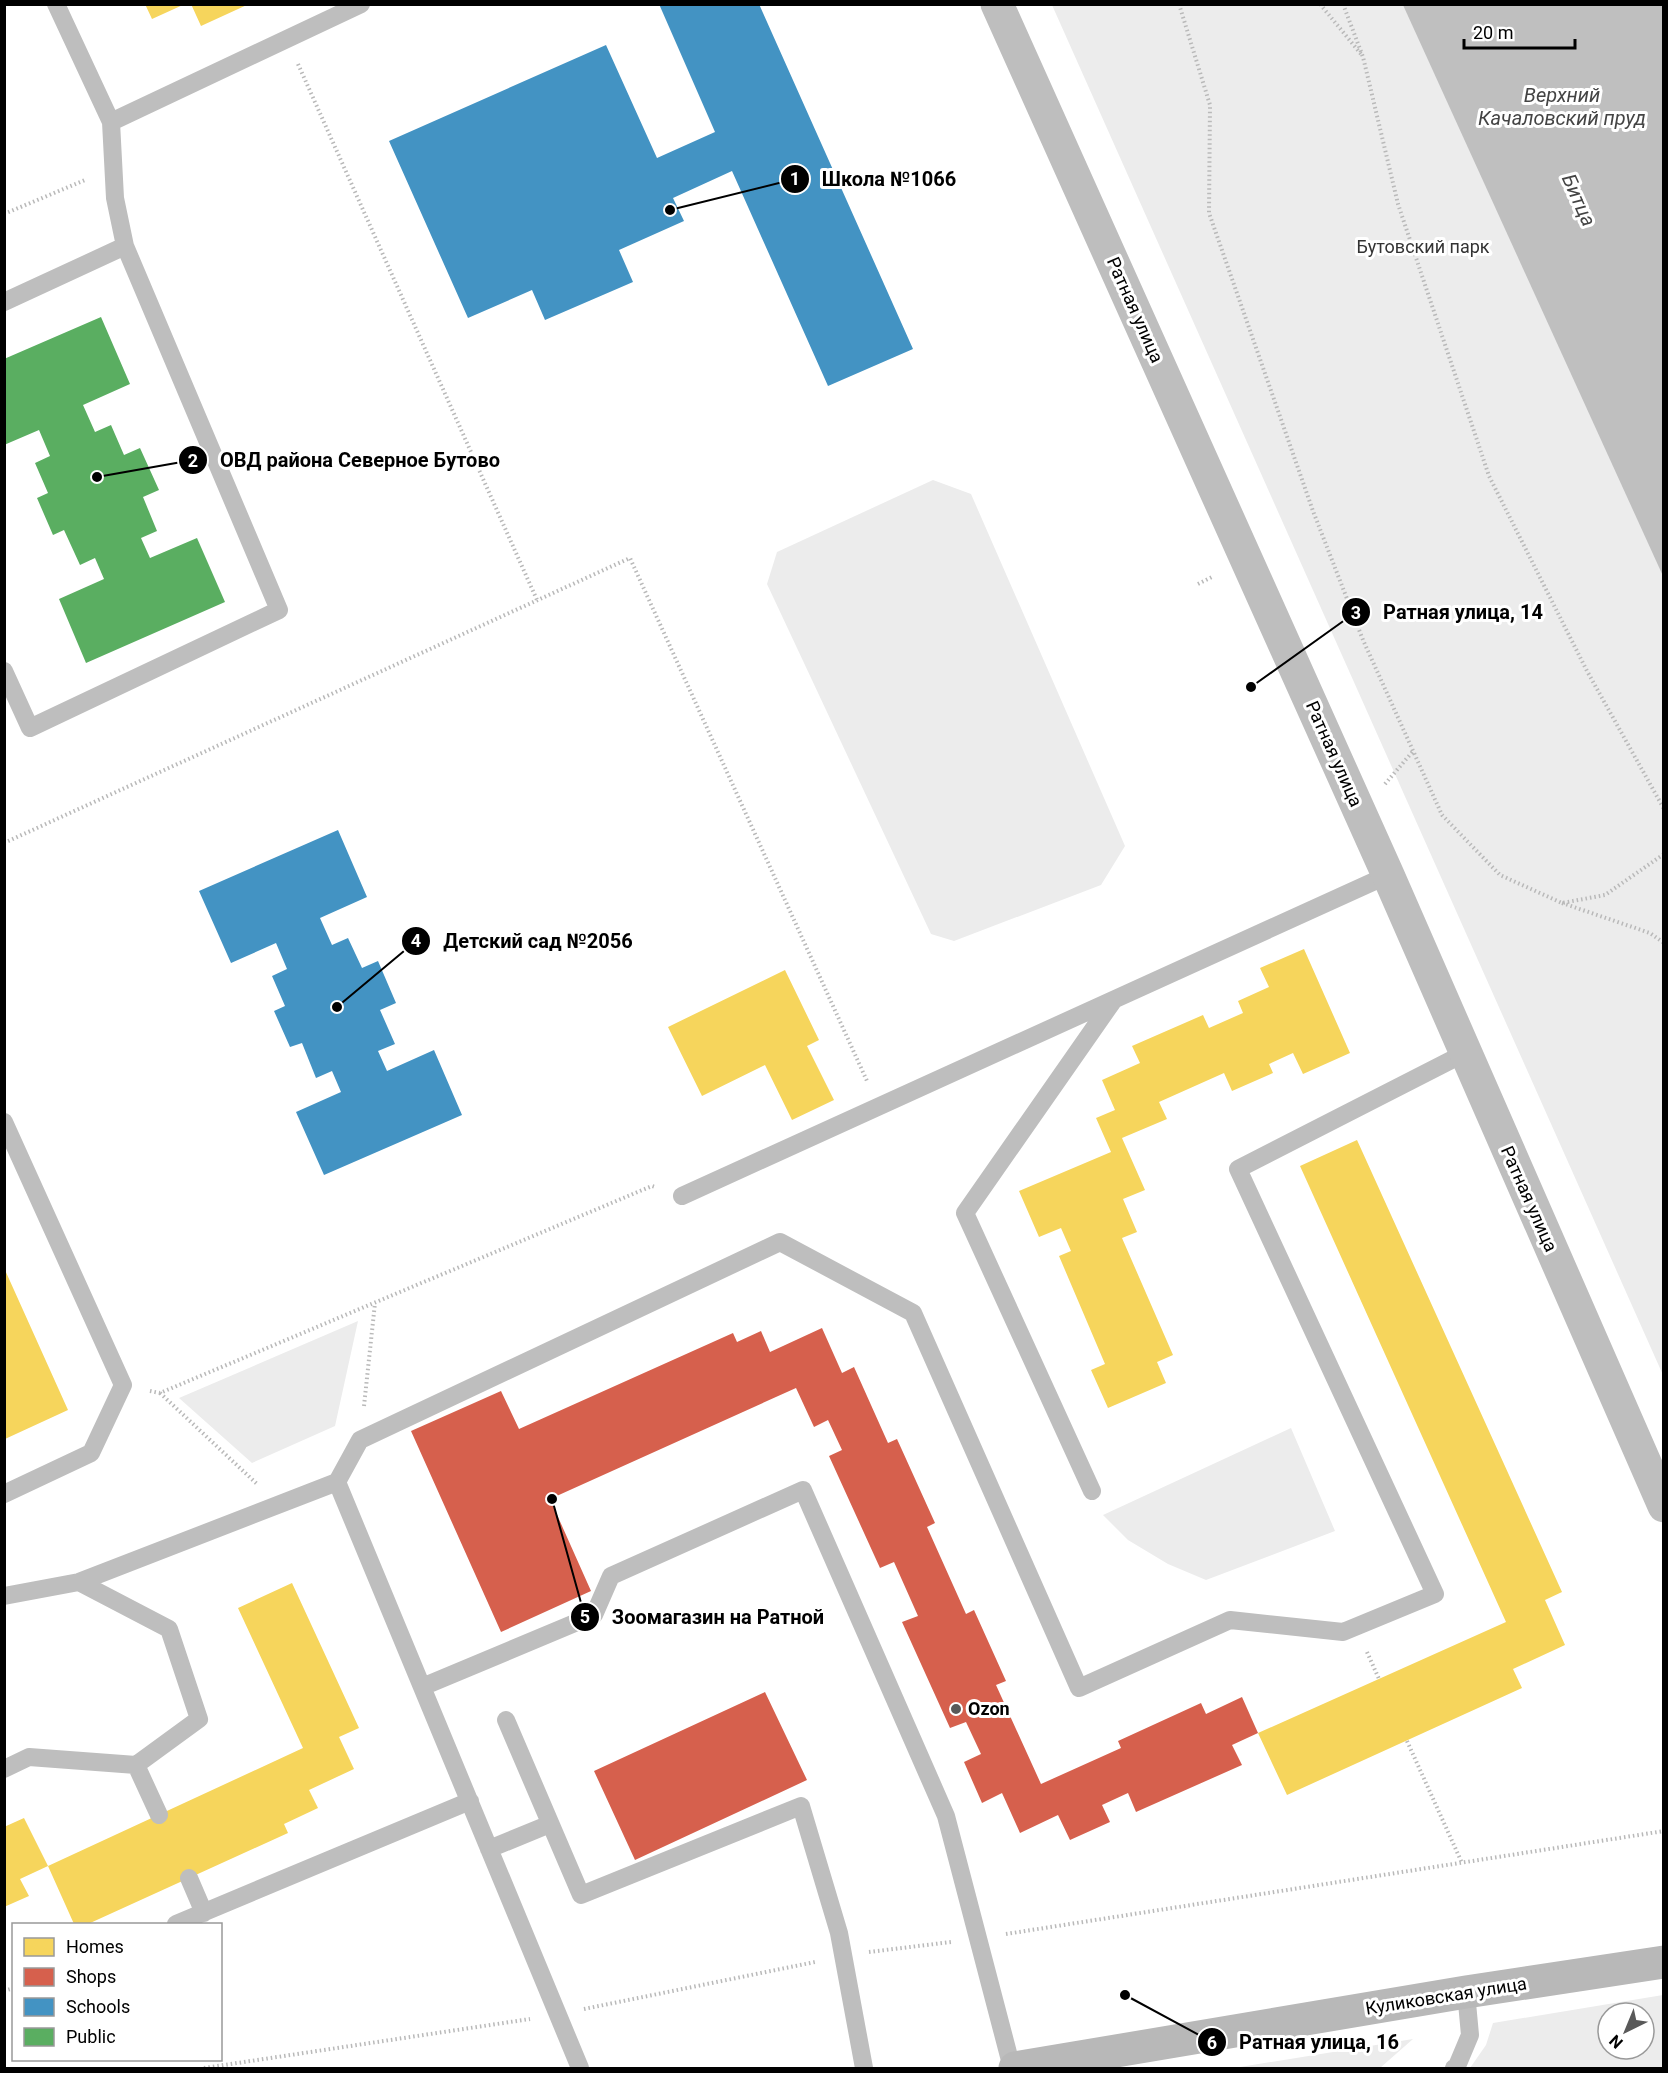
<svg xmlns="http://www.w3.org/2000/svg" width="1668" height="2073" font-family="Roboto,sans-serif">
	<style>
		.green { fill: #ececec; fill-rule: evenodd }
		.water { fill: #bfbfbf }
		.homes { fill: #f6d55c }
		.shops { fill: #d6604d }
		.schools { fill: #4393c3 }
		.public { fill: #5aae61 }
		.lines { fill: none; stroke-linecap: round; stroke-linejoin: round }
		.path { stroke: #b9b9b9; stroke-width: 4; stroke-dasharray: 1.5 3; stroke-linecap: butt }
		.lane { stroke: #bebebe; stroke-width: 18 }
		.street { stroke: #bebebe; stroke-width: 33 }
		.secondary { stroke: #b8b8b8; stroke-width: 33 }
		.poi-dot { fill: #595959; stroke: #fff; stroke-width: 2 }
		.labels { text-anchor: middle; stroke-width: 6; stroke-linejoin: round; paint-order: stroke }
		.park-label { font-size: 18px; fill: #333; stroke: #fff }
		.street-label { font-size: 18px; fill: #000; stroke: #fff }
		.poi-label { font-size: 18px; font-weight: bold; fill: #000; stroke: #fff; text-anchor: start }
		.water-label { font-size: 20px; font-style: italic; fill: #444; stroke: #fff }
		.leader { fill: none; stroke: #000; stroke-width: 2 }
		.callout-dot { fill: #000; stroke: #fff; stroke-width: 2 }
		.mark-label { font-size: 18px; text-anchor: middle; font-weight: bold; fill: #fff }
		.callout-label { font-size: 20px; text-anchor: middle; font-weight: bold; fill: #000; stroke: #fff; stroke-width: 6; stroke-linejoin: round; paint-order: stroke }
	</style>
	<rect width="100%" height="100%" fill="#fff"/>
	<path class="green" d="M1052,5H1663V1375Z
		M933,480L971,494L1125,846L1101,885L954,941L931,934L767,584L777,552Z
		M358,1321L335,1426L252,1463L179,1398Z
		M1291,1428L1335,1531L1206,1580L1168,1564L1128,1540L1103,1515Z
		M1663,1995V2068H1470L1486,2045L1493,2023ZM1608,2013H1644V2049H1608Z
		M1413,2039L1380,2068H1234Z"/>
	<path class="water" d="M1403,5H1663V576Z"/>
	<path class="homes" d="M145,4H185L152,19Z
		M191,4H249L201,26Z
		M1304,949L1350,1053L1303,1074L1293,1053L1269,1064L1273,1073L1232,1091L1224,1073L1159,1102L1167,1119L1122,1138L1145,1190L1123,1199L1137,1232L1122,1238L1173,1355L1157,1362L1166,1383L1108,1408L1091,1370L1105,1364L1059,1256L1071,1251L1061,1228L1039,1237L1019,1191L1111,1152L1096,1118L1115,1110L1102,1080L1140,1063L1132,1046L1203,1015L1209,1028L1243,1013L1238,1001L1269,987L1260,968Z
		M785,970L819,1040L807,1046L834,1100L792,1120L765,1065L702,1096L668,1027Z
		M1357,1140L1562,1592L1545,1600L1565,1645L1513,1669L1522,1688L1287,1795L1258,1733L1506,1622L1300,1166Z
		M5,1270L68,1410L5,1439Z
		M292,1583L359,1728L339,1737L354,1769L309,1790L318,1808L284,1824L288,1833L88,1924H74L48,1866L303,1748L238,1608Z
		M24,1818L48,1866L20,1879L29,1896L4,1907V1827Z"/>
	<path class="shops" d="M822,1328L842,1373L854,1367L888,1443L897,1439L935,1523L927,1527L966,1614L974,1610L1006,1681L996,1685L1041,1784L1121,1748L1118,1741L1201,1703L1206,1714L1242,1697L1258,1733L1232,1745L1242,1765L1136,1812L1128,1793L1102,1805L1110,1822L1070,1840L1058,1815L1020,1833L1002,1793L982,1803L964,1762L981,1754L966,1722L950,1728L902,1622L918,1616L894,1562L880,1568L829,1456L842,1450L828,1420L814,1427L796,1388L550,1499L591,1591L501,1632L411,1431L501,1391L519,1429L733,1333L737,1342L761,1331L770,1352Z
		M765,1692L807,1780L635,1860L594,1771Z"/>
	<path class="schools" d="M659,4H759L913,349L828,386L732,171L673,198L684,221L619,250L633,282L545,320L532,290L468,318L389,141L606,45L657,158L715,132Z
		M338,830L367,897L320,918L332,945L348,938L362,968L378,961L396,1003L380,1010L395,1044L378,1051L387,1071L434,1050L462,1115L324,1175L296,1112L341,1092L332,1071L316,1078L302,1043L290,1047L274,1011L285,1006L272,976L287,969L276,943L231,963L199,891Z"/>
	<path class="public" d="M101,317L130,384L83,405L95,432L111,425L124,455L140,448L159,490L143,497L157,531L141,538L150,558L197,538L225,602L86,663L59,599L104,579L95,558L80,565L64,530L53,535L37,498L48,493L35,463L50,456L39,430L4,445V359Z"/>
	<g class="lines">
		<path class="path" d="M1179,4L1210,105L1209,213L1313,511L1363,640L1442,815L1500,875L1562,903L1605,895L1664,854
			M1320,4L1361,54
			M1343,4L1363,57L1398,204L1489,476L1587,671L1664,809
			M298,64L537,600
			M4,214L85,180
			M1198,584L1214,576
			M1385,784L1414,750
			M4,843L630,558L867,1081
			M1562,903L1650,933L1664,943
			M150,1391L160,1393L652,1186L655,1187
			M160,1393L257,1484
			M364,1406L375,1303
			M1367,1652L1379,1679
			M1407,1741L1462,1863
			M1006,1934L1664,1831
			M869,1952L951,1942
			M4,1991L14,1988
			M584,2009L815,1962
			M204,2068L530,2019"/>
		<path class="lane" d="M56,4L111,122L361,4
			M4,302L125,246
			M4,671L30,728L279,610L125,246L115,198L111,122
			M4,1122L123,1385L91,1453L4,1494
			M682,1196L1388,875
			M337,1482L360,1440L780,1242L913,1313L1079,1688L1230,1620L1343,1632L1435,1594L1238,1169L1465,1053
			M1092,1491L965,1213L1113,1001
			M4,1596L79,1582L337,1482L580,2068
			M422,1687L594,1615L611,1576L803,1490L946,1816L1012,2068
			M506,1720L581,1895L801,1806L839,1933L864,2068
			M136,1765L159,1815
			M4,1769L29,1757L136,1765L199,1719L169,1629L79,1582
			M489,1849L550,1824
			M189,1878L204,1913
			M176,1924L470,1801
			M1454,2068L1457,2066L1470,2035L1466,1992"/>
		<path class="street" d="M997,4L1388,875L1664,1506"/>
		<path class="secondary" d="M1015,2068L1466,1992L1664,1962"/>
	</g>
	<circle class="poi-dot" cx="956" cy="1709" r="6"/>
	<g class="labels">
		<g class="park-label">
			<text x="1423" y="253">Бутовский парк</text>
		</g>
		<g class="street-label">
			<text transform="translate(1135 310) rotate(66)" y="6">Ратная улица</text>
			<text transform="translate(1334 754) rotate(66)" y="6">Ратная улица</text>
			<text transform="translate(1529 1199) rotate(66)" y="6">Ратная улица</text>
			<text transform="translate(1446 1996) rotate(-9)" y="6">Куликовская улица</text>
		</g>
		<g class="poi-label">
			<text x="968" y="1715">Ozon</text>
		</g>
		<g class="water-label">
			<text x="1562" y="102">Верхний<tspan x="1562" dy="23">Качаловский пруд</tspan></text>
			<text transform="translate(1579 200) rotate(66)" y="7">Битца</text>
		</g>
	</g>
	<path class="leader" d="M670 210L795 179M97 477L193 460M1251 687L1356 612M337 1007L416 941M552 1499L585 1617M1125 1995L1212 2042"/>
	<g class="callout-dot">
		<circle cx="670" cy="210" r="6"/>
		<circle cx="97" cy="477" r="6"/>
		<circle cx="1251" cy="687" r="6"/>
		<circle cx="337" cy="1007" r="6"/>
		<circle cx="552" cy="1499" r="6"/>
		<circle cx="1125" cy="1995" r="6"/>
		<circle cx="795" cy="179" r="15"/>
		<circle cx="193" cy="460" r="15"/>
		<circle cx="1356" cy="612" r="15"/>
		<circle cx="416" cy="941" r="15"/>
		<circle cx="585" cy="1617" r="15"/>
		<circle cx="1212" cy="2042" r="15"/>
	</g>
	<g class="mark-label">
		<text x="795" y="185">1</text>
		<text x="193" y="467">2</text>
		<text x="1356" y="619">3</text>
		<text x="416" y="947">4</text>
		<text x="585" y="1623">5</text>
		<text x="1212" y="2049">6</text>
	</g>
	<g class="callout-label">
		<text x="889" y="186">Школа №1066</text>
		<text x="360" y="467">ОВД района Северное Бутово</text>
		<text x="1463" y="619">Ратная улица, 14</text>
		<text x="538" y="948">Детский сад №2056</text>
		<text x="718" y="1624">Зоомагазин на Ратной</text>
		<text x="1319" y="2049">Ратная улица, 16</text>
	</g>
	<rect width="1668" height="2073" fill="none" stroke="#000000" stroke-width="12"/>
	<rect x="12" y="1923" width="210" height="138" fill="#ffffff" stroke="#999999" stroke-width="1.5"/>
	<rect x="24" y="1938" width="30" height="18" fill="#f6d55c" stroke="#999999" stroke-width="1.5"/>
	<text x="66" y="1953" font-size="18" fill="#000000">Homes</text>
	<rect x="24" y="1968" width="30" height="18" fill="#d6604d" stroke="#999999" stroke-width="1.5"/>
	<text x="66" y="1983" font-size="18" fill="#000000">Shops</text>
	<rect x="24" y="1998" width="30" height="18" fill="#4393c3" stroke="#999999" stroke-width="1.5"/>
	<text x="66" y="2013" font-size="18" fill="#000000">Schools</text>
	<rect x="24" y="2028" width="30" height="18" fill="#5aae61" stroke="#999999" stroke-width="1.5"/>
	<text x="66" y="2043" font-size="18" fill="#000000">Public</text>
	<g transform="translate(1626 2031) rotate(223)"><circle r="28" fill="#ffffff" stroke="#999999" stroke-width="1.5"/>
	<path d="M0-4.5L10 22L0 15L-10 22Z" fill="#595959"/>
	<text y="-9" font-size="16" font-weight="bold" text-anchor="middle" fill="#000000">N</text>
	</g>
	<path d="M1464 39v9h111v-9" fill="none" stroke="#000000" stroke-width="3"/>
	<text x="1473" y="39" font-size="18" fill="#000000" stroke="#ffffff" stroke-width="4.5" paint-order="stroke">20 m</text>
</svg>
